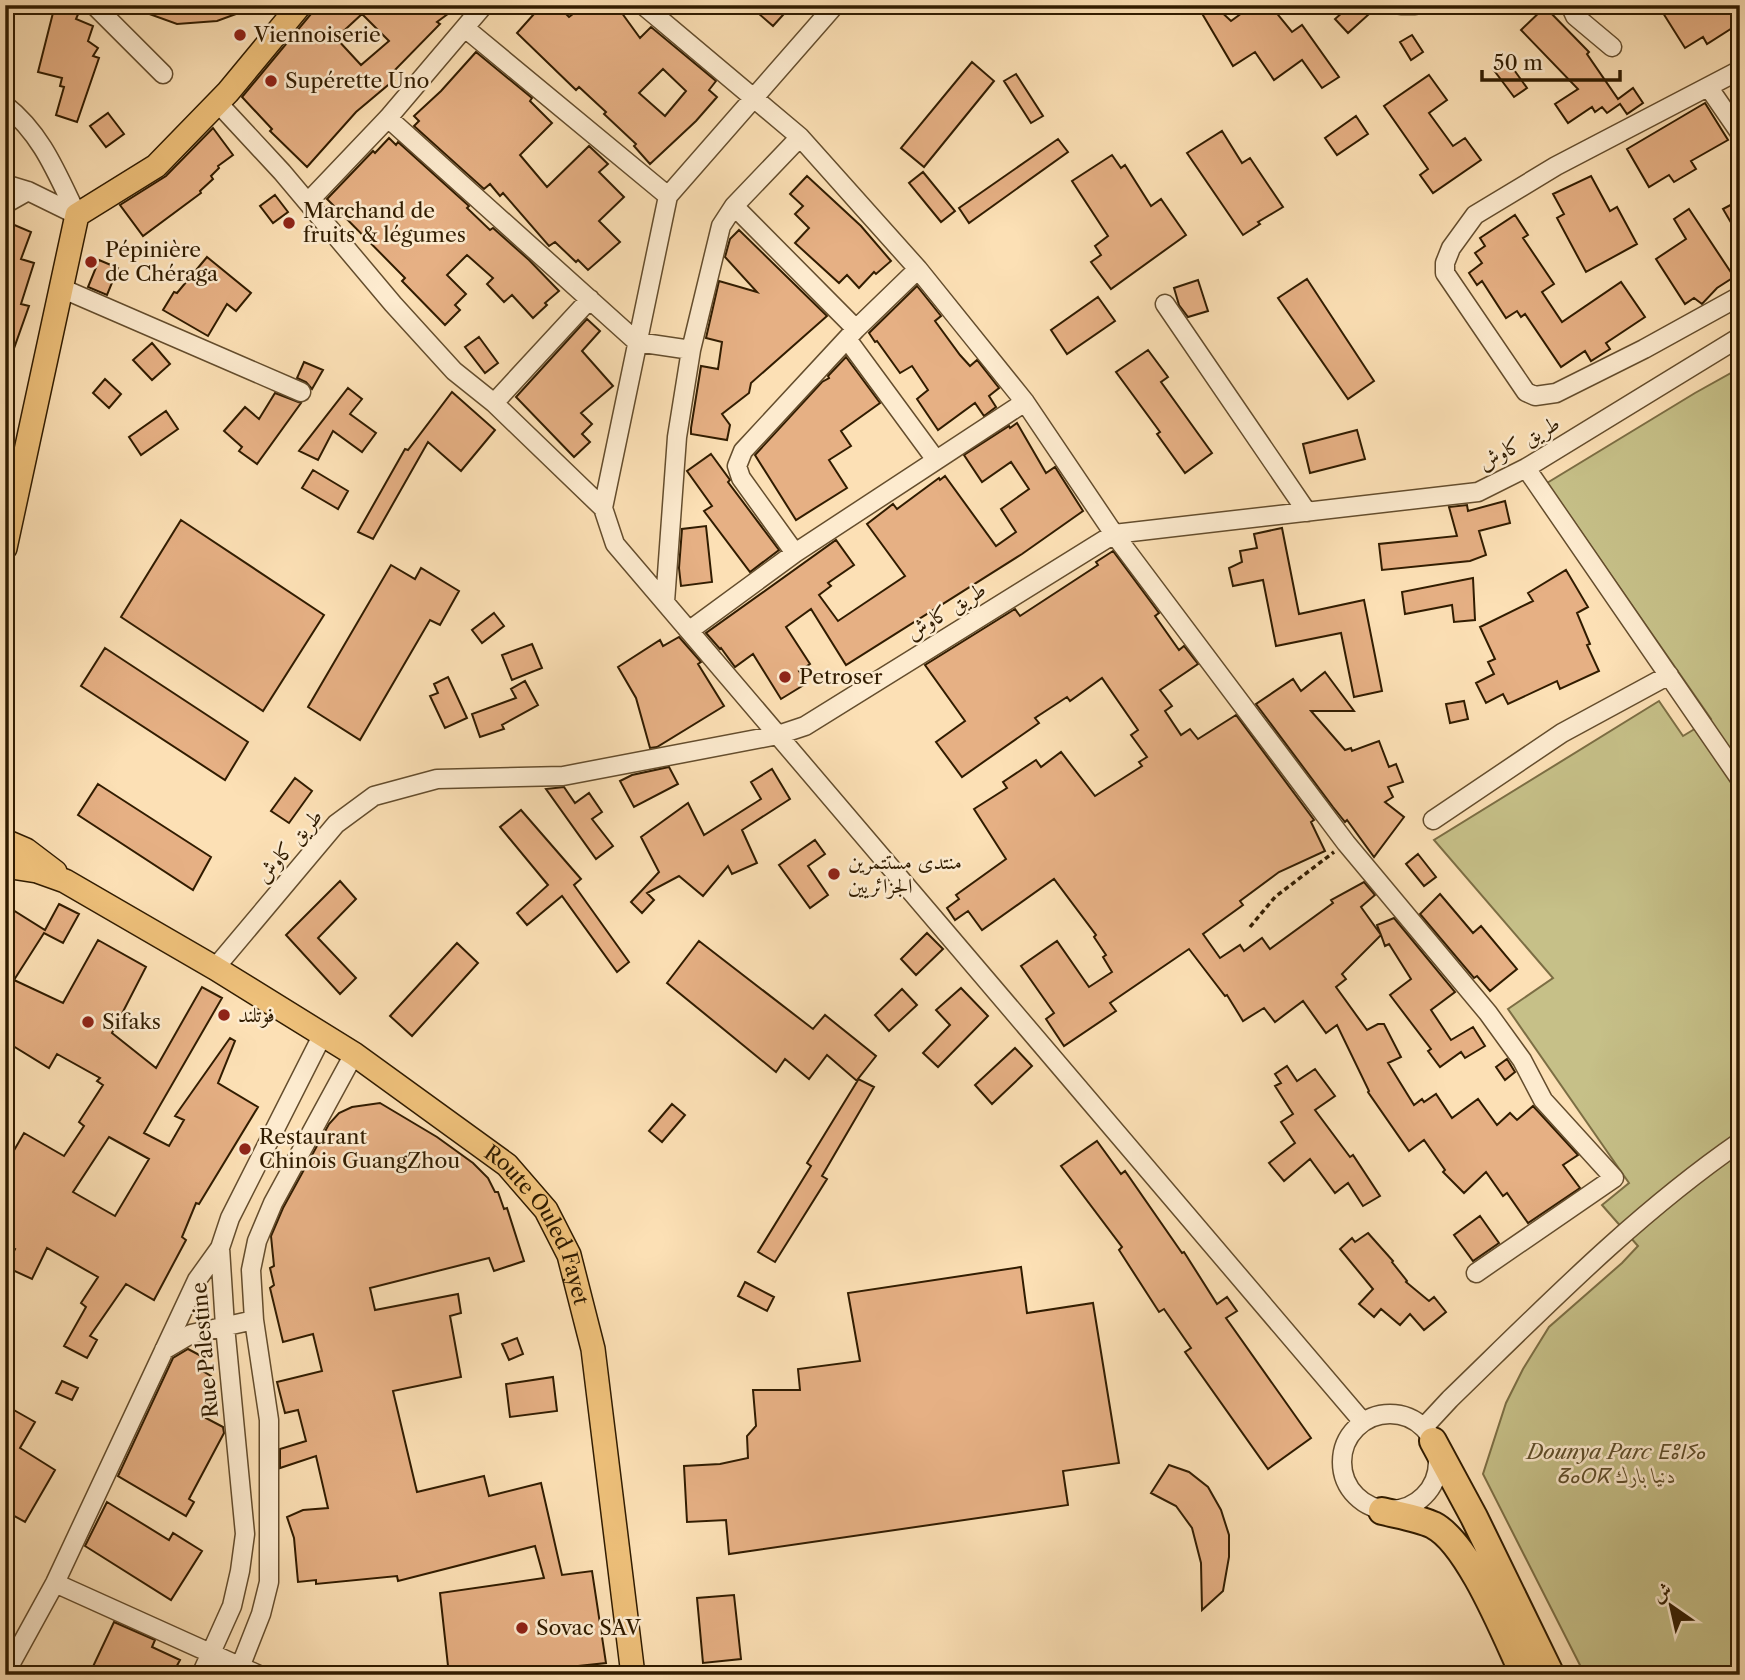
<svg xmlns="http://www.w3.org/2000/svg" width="1745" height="1680" font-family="'Libre Caslon Text',Amiri,'Noto Sans Tifinagh',serif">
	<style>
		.green { fill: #c6c088; stroke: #7c6e44; stroke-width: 2 }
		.building { fill: #e6b084; stroke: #311c00; stroke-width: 2; fill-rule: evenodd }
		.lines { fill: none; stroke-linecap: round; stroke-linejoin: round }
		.minor-casing { stroke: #644d2d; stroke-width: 21 }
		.major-casing { stroke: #311c00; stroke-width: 26 }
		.highway-casing { stroke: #311c00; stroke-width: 30 }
		.path { stroke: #311c00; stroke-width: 3.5; stroke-dasharray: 5 3.5; stroke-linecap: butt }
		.minor { stroke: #fdebcf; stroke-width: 18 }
		.major { stroke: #eec07a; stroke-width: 23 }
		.highway { stroke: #eec07a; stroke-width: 26 }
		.poi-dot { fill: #8f2418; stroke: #fdebcf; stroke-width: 2.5 }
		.labels { text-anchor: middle; stroke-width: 5; stroke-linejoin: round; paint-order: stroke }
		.poi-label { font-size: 21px; fill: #311c00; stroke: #fdebcf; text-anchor: start }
		.street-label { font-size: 21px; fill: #311c00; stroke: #fdebcf }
		.park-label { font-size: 21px; font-style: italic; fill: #5e4d29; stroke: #fdebcf }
	</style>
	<rect width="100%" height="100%" fill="#fce0b5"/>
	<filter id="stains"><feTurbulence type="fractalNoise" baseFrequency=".00286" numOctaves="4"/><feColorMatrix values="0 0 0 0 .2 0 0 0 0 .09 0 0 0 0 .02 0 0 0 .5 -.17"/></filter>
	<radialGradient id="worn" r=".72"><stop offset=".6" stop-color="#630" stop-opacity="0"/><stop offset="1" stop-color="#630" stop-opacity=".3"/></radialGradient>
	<path class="green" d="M1740,368V1675H1585L1483,1474L1506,1403L1523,1369L1549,1327L1622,1263L1638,1246L1602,1205L1629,1183L1508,1009L1553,978L1434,840L1659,701L1683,736L1711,719L1547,483L1695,393Z"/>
	<path class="building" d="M55,5H82L76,19L93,26L88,41L98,48L93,56L99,58L77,122L56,115L64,87L60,86L62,78L38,72Z
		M130,5H254L255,7L217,21L177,24L130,7Z
		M314,5H460L437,22L440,24L390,75L394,80L356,112L307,167L270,131L272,129L242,97L311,14ZM362,14L389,41L361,65L336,38Z
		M542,5H557L569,17L585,5H616L640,38L651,27L716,81L709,90L717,97L696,121L650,164L634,146L636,144L604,114L606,112L579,87L576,90L517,33ZM663,69L686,91L665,116L639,93Z
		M766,5H792L773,26L758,13Z
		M1197,5H1214L1231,21L1253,5H1270L1292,32L1302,25L1339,77L1322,88L1302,60L1274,80L1255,52L1233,66Z
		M1351,5H1359L1368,15L1348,33L1335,19Z
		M1658,5H1740V23L1707,44L1703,37L1685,48Z
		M1545,7L1589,52L1587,54L1618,99L1633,88L1643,103L1627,114L1620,104L1607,113L1602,107L1595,112L1592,107L1568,123L1555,104L1578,89L1521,30Z
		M1412,35L1423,52L1411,60L1400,42Z
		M476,52L532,98L530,101L552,123L520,155L547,187L589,146L608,164L599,172L624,197L599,221L620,242L588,270L578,260L576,262L555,242L549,246L503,193L500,196L490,184L484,189L414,126L419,121L414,116L441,91Z
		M1507,60L1527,88L1514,97L1493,69Z
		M972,62L994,81L924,167L901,148Z
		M1016,74L1043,116L1031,123L1004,81Z
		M1429,75L1447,100L1429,113L1453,146L1465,138L1481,160L1433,193L1420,175L1428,169L1384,106Z
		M1705,103L1728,140L1691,161L1696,169L1674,182L1669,175L1649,187L1627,149Z
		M108,113L124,134L106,147L90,126Z
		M1356,116L1368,134L1337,155L1325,138Z
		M213,128L233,155L218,166L219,168L211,176L213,179L200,191L201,193L143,236L120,205L166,176Z
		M1222,131L1242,163L1250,158L1283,207L1258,222L1260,224L1243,235L1187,153Z
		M389,138L396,145L398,142L469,206L467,208L490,230L493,228L529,260L559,291L545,303L547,305L533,318L512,295L504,302L487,284L493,278L467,255L447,275L466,294L455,305L460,310L445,325L402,281L405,278L327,199L373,151L375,153Z
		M1058,139L1068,152L969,223L959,208Z
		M1112,155L1121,168L1125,165L1151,206L1161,199L1186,235L1111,289L1091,262L1101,255L1095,246L1108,236L1072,181Z
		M923,172L955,211L941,222L909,183Z
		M807,176L861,226L891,261L876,274L874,272L859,288L847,275L839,283L795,243L809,228L795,214L803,206L790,194Z
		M1591,176L1610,211L1617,207L1637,244L1586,272L1557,218L1564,214L1553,194Z
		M275,195L288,212L273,223L260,206Z
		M1740,200V238L1723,209Z
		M1689,209L1734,277L1717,288L1702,304L1694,298L1685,304L1656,259L1686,239L1674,219Z
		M1515,215L1528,235L1523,238L1554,284L1542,292L1562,322L1621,282L1645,317L1606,343L1610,349L1591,361L1585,351L1561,367L1525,314L1521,317L1517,311L1506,318L1482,281L1477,285L1469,273L1482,263L1475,253L1485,246L1480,238Z
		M5,221L31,232L21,259L34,263L21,304L29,306L7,368L5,367Z
		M739,230L827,316L751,383L749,393L722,414L730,425L727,440L691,434V428L701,366L718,369L722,342L706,338L719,281L757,292L725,257L730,239Z
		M207,257L251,293L236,311L227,304L208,336L163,310L174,292L177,293Z
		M99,260L118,268L107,295L88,287Z
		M1307,279L1374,381L1348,399L1278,298Z
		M1198,280L1208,311L1188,317L1179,305L1174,288Z
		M917,286L941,316L935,321L960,355L970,366L977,360L999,388L989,396L996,407L984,416L975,403L938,430L917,399L928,390L912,366L900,373L877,341L875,342L869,333Z
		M1098,297L1115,321L1067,354L1051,330Z
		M587,319L600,331L582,351L613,386L581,413L592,424L582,434L590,442L574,457L516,397Z
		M479,337L498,363L485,373L465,347Z
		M152,343L170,364L152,380L133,360Z
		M1148,350L1168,377L1161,382L1212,453L1185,473L1157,434L1160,432L1116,372Z
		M846,357L880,403L841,431L851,446L829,460L847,488L796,520L755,455L822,382L829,378L828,376Z
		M304,362L323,370L312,389L306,382L297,378Z
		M105,379L121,394L109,408L93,393Z
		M348,388L362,399L350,414L376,433L362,452L333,431L318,460L299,451Z
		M452,392L495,430L461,471L428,442L373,539L358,532L405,449L408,450Z
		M275,393L301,403L257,464L239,451L242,447L224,431L245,407L259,419Z
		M166,411L178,429L141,455L129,437Z
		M1017,423L1046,473L1055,467L1083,511L1022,554L846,665L811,609L786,627L810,664L799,671L807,683L781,699L753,654L735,667L721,648L720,649L706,633L836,540L854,565L828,583L831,586L819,595L838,621L905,576L867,524L893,504L897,509L939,478L940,480L945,476L996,546L1016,532L1001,509L1029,489L1011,462L982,482L964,455L1009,426L1010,428Z
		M1357,430L1365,459L1310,473L1303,444Z
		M711,454L730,480L728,482L779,550L750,572L704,511L712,506L687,471Z
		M313,470L348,491L338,509L302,488Z
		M1505,501L1510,523L1479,531L1486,555L1470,561L1382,570L1379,544L1457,536L1449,507L1467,505L1468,511Z
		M181,520L324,615L263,711L121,617Z
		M706,526L712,582L681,586L679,568L682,529Z
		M1282,528L1299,614L1364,600L1382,691L1354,697L1341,633L1276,646L1263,580L1233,586L1229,568L1242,562L1240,551L1257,548L1254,534Z
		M1113,551L1159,613L1155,616L1179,650L1184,646L1198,664L1160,690L1172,706L1165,711L1181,735L1190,729L1198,739L1236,715L1314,820L1311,822L1325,851L1279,872L1240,901L1243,905L1203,934L1220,958L1240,945L1244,951L1262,938L1270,949L1333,903L1331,900L1364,882L1375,895L1361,907L1381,935L1377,925L1394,918L1455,992L1431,1010L1451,1040L1473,1027L1485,1046L1465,1058L1461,1052L1440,1067L1428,1051L1431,1049L1390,995L1411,979L1389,944L1385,946L1381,935L1342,974L1346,979L1336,987L1367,1030L1378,1024H1384L1401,1057L1388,1063L1414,1105L1422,1099L1424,1102L1436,1094L1452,1118L1478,1099L1497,1125L1510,1113L1517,1120L1533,1106L1578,1155L1563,1165L1580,1188L1528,1223L1507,1193L1503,1196L1486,1172L1464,1193L1443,1172L1445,1170L1424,1140L1409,1151L1368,1092L1369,1091L1337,1025L1326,1033L1303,1001L1275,1022L1264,1008L1243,1021L1227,995L1225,996L1189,949L1110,1003L1116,1011L1064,1046L1046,1019L1054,1013L1021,966L1057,941L1089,987L1112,972L1103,957L1106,955L1094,937L1096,935L1054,879L982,930L968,911L955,920L947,908L959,899L956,895L1006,859L974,809L1007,788L1003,782L1036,760L1041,767L1061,752L1095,796L1142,766L1139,762L1147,757L1131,735L1138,730L1102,678L1070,701L1067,697L1035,718L1039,723L962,777L936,742L965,721L925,665L1015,609L1020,616L1098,565L1096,562Z
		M391,565L415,579L421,568L459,591L440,625L430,620L360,740L308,707Z
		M1566,570L1588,607L1577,613L1590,644L1587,645L1599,671L1560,689L1557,681L1508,704L1503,694L1486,703L1476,683L1494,674L1488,662L1495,659L1480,627L1533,601L1528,593Z
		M1473,578L1475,620L1454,622L1452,605L1405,614L1402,592Z
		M494,613L504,626L482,643L472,630Z
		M679,637L701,662L698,664L724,706L657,747L650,748L636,698L618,667L660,640L663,646Z
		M532,644L542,668L512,680L502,655Z
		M105,648L248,742L225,780L81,686Z
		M1325,672L1354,711H1311L1345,750L1351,748L1352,751L1379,741L1389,767L1396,764L1403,782L1388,787L1393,797L1385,802L1404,817L1374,857L1347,820L1345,822L1333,807L1256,704L1293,679L1301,691Z
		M448,677L467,718L445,728L430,696L438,693L434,684Z
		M525,681L538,705L502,725L504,729L480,737L472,714L516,698L511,689Z
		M1464,701L1468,719L1450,723L1446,704Z
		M669,767L678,784L634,807L620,781L632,775Z
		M772,769L790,799L742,830L757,863L732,874L728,866L703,896L679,876L647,893L654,900L642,913L631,902L659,872L641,837L688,803L704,835L761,799L751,782Z
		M295,778L312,791L289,823L271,811Z
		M98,784L211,857L193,890L78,815Z
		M564,787L575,803L589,793L602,812L592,819L613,846L596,859L546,789Z
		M521,810L581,879L574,885L629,962L617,972L562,896L527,925L517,913L548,885L500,827Z
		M815,840L825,854L808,866L828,895L810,908L779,865Z
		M1418,854L1436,877L1424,886L1406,864Z
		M340,881L356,899L318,938L356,978L340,994L286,935Z
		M1440,894L1473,933L1481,926L1517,969L1490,991L1477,976L1474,978L1420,914Z
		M59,904L79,914L63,943L44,933L14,980L63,1003L98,940L146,967L112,1033L156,1068L202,987L222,998L144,1133L169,1146L184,1120L175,1116L230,1038L235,1041L218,1083L258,1107L199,1204L196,1203L182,1237L186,1240L154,1300L126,1284L90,1336L97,1340L87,1358L64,1346L86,1307L81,1303L98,1277L47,1248L32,1279L6,1267L15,1249L5,1245V1166L24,1133L64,1156L84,1126L79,1122L103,1085L97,1081L100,1078L57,1054L49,1068L5,1041V905L45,930ZM109,1137L149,1159L115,1216L73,1192Z
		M927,933L943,949L916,975L901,959Z
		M699,941L813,1029L825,1015L876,1056L858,1079L874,1087L822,1176L827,1179L775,1262L758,1252L811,1166L807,1163L858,1080L857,1081L827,1055L809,1079L785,1059L776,1072L667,983Z
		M457,943L478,963L412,1036L390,1016Z
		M961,988L988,1016L938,1067L923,1053L950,1025L936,1010Z
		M902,989L917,1005L889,1031L875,1015Z
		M1015,1048L1032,1066L992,1104L975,1085Z
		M1507,1059L1515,1072L1505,1080L1496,1067Z
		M1287,1066L1297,1081L1315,1069L1335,1096L1315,1110L1350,1157L1353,1155L1380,1196L1363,1206L1348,1183L1335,1193L1310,1159L1284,1181L1269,1163L1295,1143L1281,1122L1293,1114L1275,1086L1281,1083L1275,1074Z
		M380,1103L437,1137L473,1163L488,1178L495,1192H498L504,1209L507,1208L524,1261L494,1271L489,1258L370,1288L375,1310L458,1294L461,1313L450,1316L461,1377L393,1391L417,1492L484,1476L489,1496L541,1483L562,1575L592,1571L606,1663L493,1675H449L440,1593L544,1578L535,1546L398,1581L397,1576L316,1584V1580L298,1582L294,1538L287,1517L303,1510L328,1508L316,1456L280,1468V1449L306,1441L298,1410L285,1413L277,1382L322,1371L313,1334L283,1342L270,1288L274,1285L270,1268L274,1266L271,1236L283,1208L329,1124L339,1113L352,1107Z
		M672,1104L685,1115L662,1142L649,1131Z
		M1097,1141L1121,1174L1125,1171L1182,1253L1184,1252L1217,1304L1227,1297L1237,1311L1226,1318L1311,1438L1268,1469L1185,1352L1191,1348L1164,1309L1159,1312L1119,1250L1122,1247L1061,1166Z
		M1480,1216L1499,1243L1473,1261L1454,1235Z
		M1368,1233L1393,1261L1392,1262L1407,1281L1406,1282L1429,1301L1434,1297L1446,1312L1424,1330L1410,1314L1400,1325L1381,1309L1374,1317L1359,1304L1373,1289L1340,1249L1352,1238L1355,1242Z
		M1021,1267L1027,1313L1093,1303L1119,1463L1063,1471L1068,1505L729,1554L726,1520L687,1522L684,1466L720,1464L748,1458L747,1436L756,1426L753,1390H800L798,1369L860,1361L848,1293Z
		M745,1282L774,1297L767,1311L738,1296Z
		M517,1338L523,1354L509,1360L502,1344Z
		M188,1349L205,1358L199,1369L211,1376L205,1389L216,1395L204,1417L223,1427L224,1433L189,1499L194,1502L186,1516L118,1476L173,1358Z
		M553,1377L557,1411L510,1417L506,1384Z
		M62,1381L78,1388L72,1400L56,1393Z
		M5,1405L35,1422L20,1448L55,1470L25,1522L5,1511Z
		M1169,1465L1189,1472L1208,1487L1221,1510L1229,1535V1557L1223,1591L1202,1610L1201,1563L1192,1528L1176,1506L1151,1493Z
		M107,1502L169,1540L173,1533L202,1551L171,1600L85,1546Z
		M734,1595L741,1659L703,1663L697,1598Z
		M114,1622L155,1640L152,1647L180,1660L172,1675H89Z"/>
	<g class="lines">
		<g class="minor-casing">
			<path id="minor" d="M94,5L163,74
				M643,5L800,137L918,269L1025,402L1114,534L1346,843L1488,1013L1522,1060L1543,1100L1614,1178L1476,1273
				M1401,5H1415
				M1570,5L1575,16L1612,47
				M465,28L668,196
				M1740,70L1556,166L1475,215L1451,248L1445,263V273L1526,392L1535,396L1556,393L1644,349L1740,296
				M1709,88L1740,133
				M217,102L282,172L393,304L454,371L494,403L603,508L615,544L1363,1422
				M5,105C42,134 57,174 77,215
				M388,118L637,342L691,350
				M5,184L28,191L77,215
				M308,202L388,118L484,5
				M5,204L28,191
				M734,206L856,329
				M61,288L301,392
				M1165,304L1307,512
				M847,339L936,460
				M494,403L590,299
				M1526,468L1740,779
				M603,508L668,196L835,5
				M795,553L741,478L737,466L743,451L856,329L918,269
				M665,602L677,437L691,350L721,226L734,206L800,137
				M690,630L795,553L1025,402
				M1433,820L1562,733L1669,675
				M215,968L336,824L374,796L437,779L563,776L778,735L805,726L1114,534L1478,492L1526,468L1740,337
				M164,1350L191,1334L254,1320
				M1342 1462a48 48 0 1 1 96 0a48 48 0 1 1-96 0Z
				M1424,1427L1450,1399C1543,1309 1633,1216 1740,1142
				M55,1583L259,1675
				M5,1674L55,1583L197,1280L220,1248
				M201,1675L232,1606L240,1571L245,1534L225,1326L220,1248L230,1218L322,1036
				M237,1675L261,1614L269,1582V1420L254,1320L251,1270L257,1241L273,1203L354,1054"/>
		</g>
		<g class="major-casing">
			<g id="major">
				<path d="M5,548L77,215L156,166L228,92L300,5"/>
				<path d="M5,841L26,850L55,872"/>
				<path id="s1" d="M5,866L37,871L65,881L215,968L354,1054L507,1165L546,1210L569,1255L593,1349L633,1675"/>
			</g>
		</g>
		<g class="highway-casing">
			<path id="highway" d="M1433,1441L1474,1517L1551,1675
				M1382,1511C1398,1515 1418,1518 1433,1525C1469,1543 1506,1637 1524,1675"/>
		</g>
		<path class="path" d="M1250,927L1275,897L1334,852"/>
		<use href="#minor" class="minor"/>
		<use href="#major" class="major"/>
		<use href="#highway" class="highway"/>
	</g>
	<g class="poi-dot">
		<circle cx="240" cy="35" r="7"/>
		<circle cx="271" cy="81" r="7"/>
		<circle cx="289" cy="223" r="7"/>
		<circle cx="91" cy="262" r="7"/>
		<circle cx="785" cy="677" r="7"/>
		<circle cx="834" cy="874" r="7"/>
		<circle cx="224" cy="1015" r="7"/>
		<circle cx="88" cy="1022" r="7"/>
		<circle cx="245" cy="1149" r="7"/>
		<circle cx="522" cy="1628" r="7"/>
	</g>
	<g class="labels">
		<g class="poi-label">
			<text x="254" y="42">Viennoiserie</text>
			<text x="285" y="88">Supérette Uno</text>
			<text x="303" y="218">Marchand de<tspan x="303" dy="24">fruits &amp; légumes</tspan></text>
			<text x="105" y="257">Pépinière<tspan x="105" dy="24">de Chéraga</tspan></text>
			<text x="799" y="684">Petroser</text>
			<text x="848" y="869">منتدى مستتمرين<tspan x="848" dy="24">الجزائريين</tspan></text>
			<text x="238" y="1022">فوتلند</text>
			<text x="102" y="1029">Sifaks</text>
			<text x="259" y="1144">Restaurant<tspan x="259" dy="24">Chinois GuangZhou</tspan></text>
			<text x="536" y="1635">Sovac SAV</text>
		</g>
		<g class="street-label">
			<text transform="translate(1519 443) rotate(-29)" y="7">طريق كاوش</text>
			<text transform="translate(946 611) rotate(-32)" y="7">طريق كاوش</text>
			<text transform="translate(289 846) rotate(-49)" y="7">طريق كاوش</text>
			<text dy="7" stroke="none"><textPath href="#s1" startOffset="656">Route Ouled Fayet</textPath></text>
			<text transform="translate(205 1350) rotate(-95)" y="7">Rue Palestine</text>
		</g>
		<g class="park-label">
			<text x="1616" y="1459">Dounya Parc ⴹⵓⵏⵢⴰ<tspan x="1616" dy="24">ⵒⴰⵔⴽ دنيا بارك</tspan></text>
		</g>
	</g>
	<rect width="1745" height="1680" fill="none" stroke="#fce0b5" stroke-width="28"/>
	<rect x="7" y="7" width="1731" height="1666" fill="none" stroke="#311c00" stroke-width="3.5"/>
	<rect x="14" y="14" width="1717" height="1652" fill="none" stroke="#311c00" stroke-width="2"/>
	<g transform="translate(1671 1606) rotate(326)" stroke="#fdebcf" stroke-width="5" paint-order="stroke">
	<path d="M0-5L12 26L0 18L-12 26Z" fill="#311c00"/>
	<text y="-10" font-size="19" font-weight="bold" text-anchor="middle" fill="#311c00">ش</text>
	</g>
	<path d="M1482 70v10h138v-10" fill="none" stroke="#311c00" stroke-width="3.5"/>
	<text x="1493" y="70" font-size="21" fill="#311c00" stroke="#fdebcf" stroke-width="5" paint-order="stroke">50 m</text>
	<rect width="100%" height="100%" filter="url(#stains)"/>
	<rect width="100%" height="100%" fill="url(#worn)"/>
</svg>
